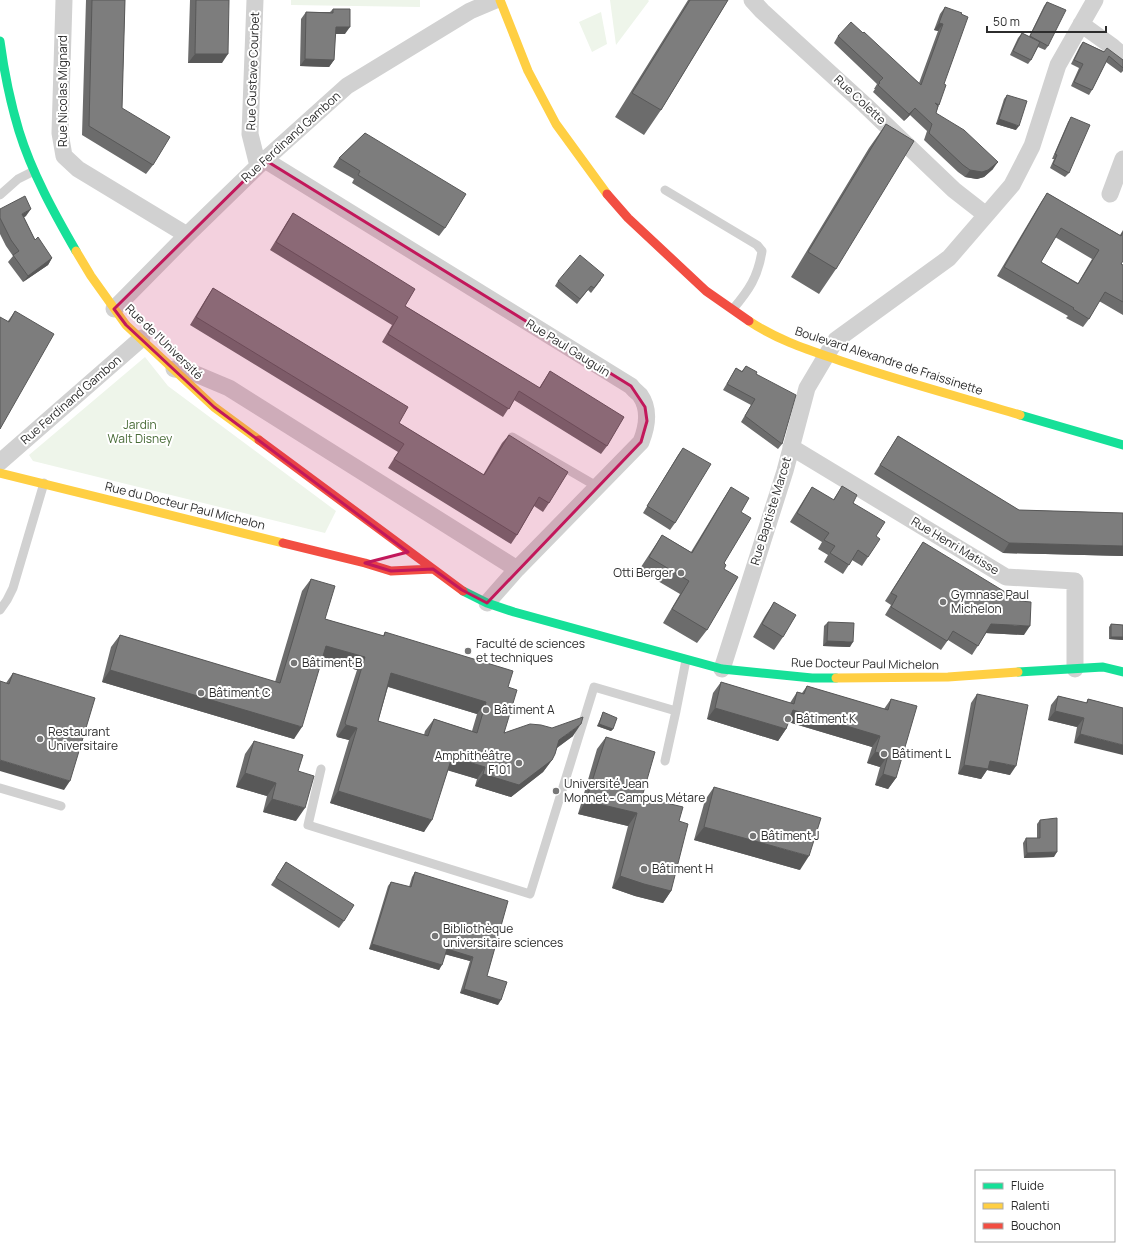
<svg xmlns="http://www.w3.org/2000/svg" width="1123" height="1250" font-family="Manrope,sans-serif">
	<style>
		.green { fill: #eef5ea }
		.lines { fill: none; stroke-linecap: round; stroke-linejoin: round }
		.lane { stroke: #d1d1d1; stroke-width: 9 }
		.street { stroke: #d1d1d1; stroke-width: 17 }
		.fast { stroke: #16e098; stroke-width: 9 }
		.slow { stroke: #ffcf43; stroke-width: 9 }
		.jam { stroke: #f24e42; stroke-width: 9 }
		.wall { fill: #6c6c6c; fill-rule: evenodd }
		.shaded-wall { fill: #585858 }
		.building { fill: #7d7d7d; stroke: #585858; fill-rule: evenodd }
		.marked { fill: #c2185b; fill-opacity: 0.2; stroke: #c2185b; stroke-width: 3; stroke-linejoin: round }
		.poi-dot { fill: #767676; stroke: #fff; stroke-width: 1.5 }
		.labels { text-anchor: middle; stroke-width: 4; stroke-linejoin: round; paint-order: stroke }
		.street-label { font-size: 12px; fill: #2c2c2c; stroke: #fff }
		.park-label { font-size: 12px; fill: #486b37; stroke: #fff }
		.poi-label { font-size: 12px; fill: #2c2c2c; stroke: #fff; text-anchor: start }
	</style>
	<rect width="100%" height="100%" fill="#fff"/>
	<path class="green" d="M291,0H420V7L291,5Z
		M610,0H648L649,1L616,45Z
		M601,12L607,44L592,52L579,22Z
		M145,357L168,386L336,511L325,533L33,461L29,455Z"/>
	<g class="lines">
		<path class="lane" d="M665,190L757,245L762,251C758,277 749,290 733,309
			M0,195L18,179L34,171
			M512,437L598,487
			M0,610L7,600L13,588L44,483
			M665,761L676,711
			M321,769L308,825L530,894L594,687L676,711L686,660
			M0,788L61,806"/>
		<path class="street" d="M64,0L60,133L64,156L78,169L187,235
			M255,0L250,134L258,166
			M752,0L762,11L865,105L954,190L986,215
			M1081,24L1113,47L1123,56
			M265,160L631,386C633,389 637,392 640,395C650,409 647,427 641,442L517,569L487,603
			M1110,194L1123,159
			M114,309L187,235L258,166L347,86L470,11L496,0
			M174,369L191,372L229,388L517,569
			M791,447L1006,577L1075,581V669
			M0,462L142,338
			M722,669L785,471L807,388L826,356L836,340L949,258L1012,185L1032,146L1058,65L1095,0"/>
		<path class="fast" d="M0,41C4,71 10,101 19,131C32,173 54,213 76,251
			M1020,415L1123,445
			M463,591L487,603L514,612L722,669L812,678H836
			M1018,672L1103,667L1123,672"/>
		<path class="slow" d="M500,0L528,71L556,124L607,194
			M76,251L91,276L126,325L214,407L259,440
			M749,321C777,340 809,350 841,361C900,381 960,397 1020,415
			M0,473L283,543
			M836,678L948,677L1018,672"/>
		<path class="jam" d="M607,194L628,218L706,291L749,321
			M259,440L463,591
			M283,543L365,563L391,571L433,569"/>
	</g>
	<path class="wall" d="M86,0H125L122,108L153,165L146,174L82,135Z
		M190,0H229L222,63H188Z
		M688,0H728L661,110L644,135L615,117Z
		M1047,2L1048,46L1045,50L1038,47L1031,60L1028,64L1010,55L1018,38L1022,33L1029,37L1044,6Z
		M945,7L944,84L939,105L936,113L993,169L984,177L977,179L965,177L958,172L924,140L927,131L910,115L904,121L873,92L875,89H874L877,84L834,43L838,36L863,33L919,83L938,31L934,30L940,14Z
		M333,9L345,34H335L334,60L329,67L300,66L301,19L306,12H330Z
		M1083,42L1123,60V71L1121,73L1106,62L1092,90L1089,95L1071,86L1079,68L1071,64L1080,46Z
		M1007,95L1016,130L996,124L1004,99Z
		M1071,117L1069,173L1065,177L1050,168L1054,159H1052L1068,122Z
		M886,124L836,269L819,294L791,277L869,148Z
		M365,133L445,228L439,236L352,183L354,179L333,167L339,158Z
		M1047,193L1120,235L1123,230V261L1121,264L1123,265V315L1099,301L1089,319L1083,327L1066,318L1068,316L997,276L1041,202ZM1055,237L1092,259L1078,283L1041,262Z
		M0,209L26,216L24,217L35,240L52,258L48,265L23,282L8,262L13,256L6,246L0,234Z
		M293,213L405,306L539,388L550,371L607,446L601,454L514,400L503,417L382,342L392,325L270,250L287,222Z
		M601,280L591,293L588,290L577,304L555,286L558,281Z
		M213,288L399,423L483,475L502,443L509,435L549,503L543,512L534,506L517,535L511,544L388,468L398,452L190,325L207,297Z
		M15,311L0,429L8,321Z
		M746,366L756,374L782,444L778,449L741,422L751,405L723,390L736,368L742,371Z
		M898,436L1019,510L1123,513V556L1003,553L874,474Z
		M683,448L675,523L670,530L643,513L678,455Z
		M842,486L876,536L868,557L862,566L852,560L843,574L824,562L828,555L818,549L822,542L790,522L806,496L812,487L833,500Z
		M731,487L741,512L724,563V569L707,630L697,643L663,623L680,594L639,570L662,535L691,552L722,501Z
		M923,542L1024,635L986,633L972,655L948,640L941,650L885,615L891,605L885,601L917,551Z
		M311,579L325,619L383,636L385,632L508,687L504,733L573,736L557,748L552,760L543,772L511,797L475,786L477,779L448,770L424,832L330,803L349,740L337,737L336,735L357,670L322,659L294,739L102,682L111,647L120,635L275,682L302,591ZM388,687L477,714L472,731L434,719L425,731L424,735L378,721Z
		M774,602L783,637L774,650L753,637L765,616Z
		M828,622L850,647L823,646L824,626Z
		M1111,624L1123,625V640L1109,639V627Z
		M13,673L64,790L6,683Z
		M721,682L790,703L797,692L802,693L807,686L884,709L891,699L896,778L888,789L875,785L880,767L867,763L872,747L788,722L786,729L778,741L707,719L713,693Z
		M977,694L1010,775L987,770L981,779L958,774L971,703Z
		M1058,696L1086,703L1088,699L1123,708L1074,743L1077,727L1048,720L1051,705Z
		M603,712L613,729L611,731L597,726L602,715Z
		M606,737L642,797L679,821L671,891L663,903L635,896L612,888L628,826L578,814L597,749Z
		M254,741L296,821L263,812L267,796L236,787L245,754Z
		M714,787L800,870L694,840L705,800Z
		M1040,820L1054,857L1024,858L1023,843L1026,838H1037V824Z
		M286,862L344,921L339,928L271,885Z
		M415,872L487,976L498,1005L460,993L470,961L445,954L439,970L369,949L388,886L391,882L409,887L412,877Z"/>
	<path class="shaded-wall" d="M939,23L943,24L938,31L934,30Z
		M336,27H350L345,34H331Z
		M195,54H228L222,63H188Z
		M305,59L334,60L329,67L300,66Z
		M915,108L910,115L904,121L909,114Z
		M999,119L1019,126L1016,130L996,124Z
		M998,162L993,169L984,177L977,179L965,177L970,170Z
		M31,209L26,216L17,221L22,214Z
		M52,258L48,265L23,282L28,276Z
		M1009,543L1123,546V556L1003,553Z
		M991,624L1030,626L1024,635L985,633Z
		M1111,637H1123V640L1109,639Z
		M827,641L853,642L850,647L823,646Z
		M326,646L365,657L357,670L317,658Z
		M110,670L302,727L294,739L102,682Z
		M391,673L486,702L477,714L383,685Z
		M715,708L786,729L778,741L707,719Z
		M793,710L880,736L872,747L785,721Z
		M1055,711L1084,718L1077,727L1048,720Z
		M581,724L573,736L551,752L559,740Z
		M599,724L613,729L611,731L597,726Z
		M346,725L357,728L349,740L337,737Z
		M1080,734L1123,745V755L1074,743Z
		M875,752L888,755L880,767L867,763Z
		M452,757L485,767L477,779L443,769Z
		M0,760L70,781L64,790L0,771Z
		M552,760L543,772L511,797L475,786L483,774Z
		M990,761L1016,766L1010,775L987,770L981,779L958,774L964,765Z
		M245,773L276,783L267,796L236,787Z
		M883,774L896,778L888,789L875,785Z
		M338,791L432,820L424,832L330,803Z
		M272,799L305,808L296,821L263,812Z
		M586,801L637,813L628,826L578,814Z
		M704,827L809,856L800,870L694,840Z
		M1057,852L1054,857L1024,858L1027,853Z
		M620,876L671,891L663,903L635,896L612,888Z
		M372,944L442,965L439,970L369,949Z
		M447,949L473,957L470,961L444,954Z
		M464,989L501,1000L498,1005L460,993Z"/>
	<path class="building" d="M92,0H125L122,108L170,137L153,165L89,126Z
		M196,0H229L228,54H195Z
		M690,0H728L661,110L632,93Z
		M1047,2L1066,10L1048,46L1030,36Z
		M945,7L962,13L961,14L968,17L944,84L946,85L939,105L935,103L938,106L936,113L964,130L998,162L988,170L982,172L970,170L963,165L929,133L932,124L915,108L909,114L878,85L880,83L879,82L883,78L838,36L851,22L863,33L864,32L921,85L943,24L939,23Z
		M333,9H350V27H336L334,60L305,59L306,12L333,13Z
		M1022,33L1040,42L1031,60L1013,51Z
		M1083,42L1104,52L1107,48L1123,60V68L1109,56L1092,90L1074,82L1083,64L1074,60Z
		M1007,95L1027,101L1019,126L999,119Z
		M1071,117L1090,125L1069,173L1053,164L1057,155L1055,154Z
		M886,124L914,141L836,269L808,252Z
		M365,133L466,194L445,228L358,175L360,171L339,158Z
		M1047,193L1121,236L1123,232V261L1121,264L1123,265V302L1105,292L1089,319L1073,309L1074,308L1004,267ZM1061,228L1099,250L1078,284L1041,262Z
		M25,196L31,209L22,214L35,240L38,237L52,258L28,276L13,255L19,251L11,240L0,218V209Z
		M293,213L415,289L405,306L540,388L550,371L624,417L607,446L519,391L509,409L388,334L398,317L276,242Z
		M580,255L604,275L594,288L591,286L580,299L558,281Z
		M213,288L408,407L399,423L484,475L509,435L568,472L549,503L539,497L517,535L394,459L404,444L196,317Z
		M15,311L54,334L0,429V317L9,322Z
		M746,366L757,372L756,374L796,395L782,444L745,416L755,399L727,384L736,368L742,372Z
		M898,436L1019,510L1123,513V546L1009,543L880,465Z
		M683,448L711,464L675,523L647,506Z
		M842,486L857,495L853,503L885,522L876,536L880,539L868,557L858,550L849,565L830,553L835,546L824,540L829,533L797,513L812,487L834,500Z
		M731,487L749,498L741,512L751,518L724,563L726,565L724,569L738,577L707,630L672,609L689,581L649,557L662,535L692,553Z
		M923,542L1020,601L1031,602L1030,626L991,624L978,646L953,631L947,641L891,607L897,596L891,593Z
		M311,579L335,586L325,619L384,636L385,632L513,671L508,687L517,690L504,733L530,724L541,725L552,728L583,717L581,724L559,740L555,754L552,760L519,785L483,774L485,767L452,757L432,820L338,791L357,728L346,725L345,723L365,657L326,646L302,727L110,670L120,635L280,683ZM391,673L486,702L477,733L434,719L428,736L378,721Z
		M774,602L796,615L783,637L762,624Z
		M828,622L854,623L853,642L827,641Z
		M1111,624L1123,625V637H1111Z
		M13,673L95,698L70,781L0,760V681L9,684Z
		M721,682L794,704L797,692L804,694L807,686L888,710L891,699L917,706L896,778L883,774L888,755L875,752L880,736L793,710L786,729L715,708Z
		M977,694L1028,705L1016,766L990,761L988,769L964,765Z
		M1058,696L1087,703L1088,699L1123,708V745L1080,734L1084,718L1055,711Z
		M603,712L617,718L613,729L599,724Z
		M606,737L655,752L642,797L683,807L679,821L688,824L671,891L644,884L620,876L637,813L586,801Z
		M254,741L303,755L298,771L314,776L305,808L272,799L276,783L245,773Z
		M714,787L821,818L809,856L704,827Z
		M1057,818V852L1027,853L1026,838H1040V820Z
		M286,862L354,905L344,921L276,878Z
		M415,872L508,901L487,976L507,982L501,1000L464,989L473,957L447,949L442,965L372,944L391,882L411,887Z"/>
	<path class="marked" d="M265,160L631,386L645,407L647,421L641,442L487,603L462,590L433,569L391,571L365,563L408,552L214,407L126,325L114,309Z"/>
	<g class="poi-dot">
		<circle cx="681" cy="573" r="4"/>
		<circle cx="943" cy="602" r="4"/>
		<circle cx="468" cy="651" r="4"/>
		<circle cx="294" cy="663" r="4"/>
		<circle cx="201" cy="693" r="4"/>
		<circle cx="486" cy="710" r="4"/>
		<circle cx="788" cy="719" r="4"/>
		<circle cx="40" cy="739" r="4"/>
		<circle cx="884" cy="754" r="4"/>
		<circle cx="519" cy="763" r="4"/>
		<circle cx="556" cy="791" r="4"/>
		<circle cx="753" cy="836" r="4"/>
		<circle cx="644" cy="869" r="4"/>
		<circle cx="435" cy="936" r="4"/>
	</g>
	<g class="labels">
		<g class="street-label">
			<text transform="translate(253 71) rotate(-88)" y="4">Rue Gustave Courbet</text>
			<text transform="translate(63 91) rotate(-90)" y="4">Rue Nicolas Mignard</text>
			<text transform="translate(860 100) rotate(43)" y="4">Rue Colette</text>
			<text transform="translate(291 137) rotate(-42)" y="4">Rue Ferdinand Gambon</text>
			<text transform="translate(164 342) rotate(44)" y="4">Rue de l'Université</text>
			<text transform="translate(568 348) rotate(32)" y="4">Rue Paul Gauguin</text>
			<text transform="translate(889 361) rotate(18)" y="4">Boulevard Alexandre de Fraissinette</text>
			<text transform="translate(71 400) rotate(-41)" y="4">Rue Ferdinand Gambon</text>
			<text transform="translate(185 506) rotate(14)" y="4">Rue du Docteur Paul Michelon</text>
			<text transform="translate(771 511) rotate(-73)" y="4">Rue Baptiste Marcet</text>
			<text transform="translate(955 546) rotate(31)" y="4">Rue Henri Matisse</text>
			<text transform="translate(865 664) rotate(1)" y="4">Rue Docteur Paul Michelon</text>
		</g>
		<g class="park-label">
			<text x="140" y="429">Jardin<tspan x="140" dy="14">Walt Disney</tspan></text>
		</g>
		<g class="poi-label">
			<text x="673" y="577" text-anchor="end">Otti Berger</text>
			<text x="951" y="599">Gymnase Paul<tspan x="951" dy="14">Michelon</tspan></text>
			<text x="476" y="648">Faculté de sciences<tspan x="476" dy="14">et techniques</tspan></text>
			<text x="302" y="667">Bâtiment B</text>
			<text x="209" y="697">Bâtiment C</text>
			<text x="494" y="714">Bâtiment A</text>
			<text x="796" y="723">Bâtiment K</text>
			<text x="48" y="736">Restaurant<tspan x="48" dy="14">Universitaire</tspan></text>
			<text x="892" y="758">Bâtiment L</text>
			<text x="511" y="760" text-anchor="end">Amphithéâtre<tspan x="511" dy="14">F101</tspan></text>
			<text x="564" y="788">Université Jean<tspan x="564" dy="14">Monnet - Campus Métare</tspan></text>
			<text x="761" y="840">Bâtiment J</text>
			<text x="652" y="873">Bâtiment H</text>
			<text x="443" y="933">Bibliothèque<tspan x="443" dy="14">universitaire sciences</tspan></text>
		</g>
	</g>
	<rect x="975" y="1170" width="140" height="72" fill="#ffffff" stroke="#ababab"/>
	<rect x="983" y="1183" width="20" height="6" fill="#16e098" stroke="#ababab"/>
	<text x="1011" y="1190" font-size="12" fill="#2c2c2c">Fluide</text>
	<rect x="983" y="1203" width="20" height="6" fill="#ffcf43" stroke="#ababab"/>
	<text x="1011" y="1210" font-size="12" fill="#2c2c2c">Ralenti</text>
	<rect x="983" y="1223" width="20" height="6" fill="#f24e42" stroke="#ababab"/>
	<text x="1011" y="1230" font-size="12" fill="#2c2c2c">Bouchon</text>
	<path d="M987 26v6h119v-6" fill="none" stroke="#2c2c2c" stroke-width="2"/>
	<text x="993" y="26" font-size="12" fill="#2c2c2c" stroke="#ffffff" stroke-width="3" paint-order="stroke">50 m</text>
</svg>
